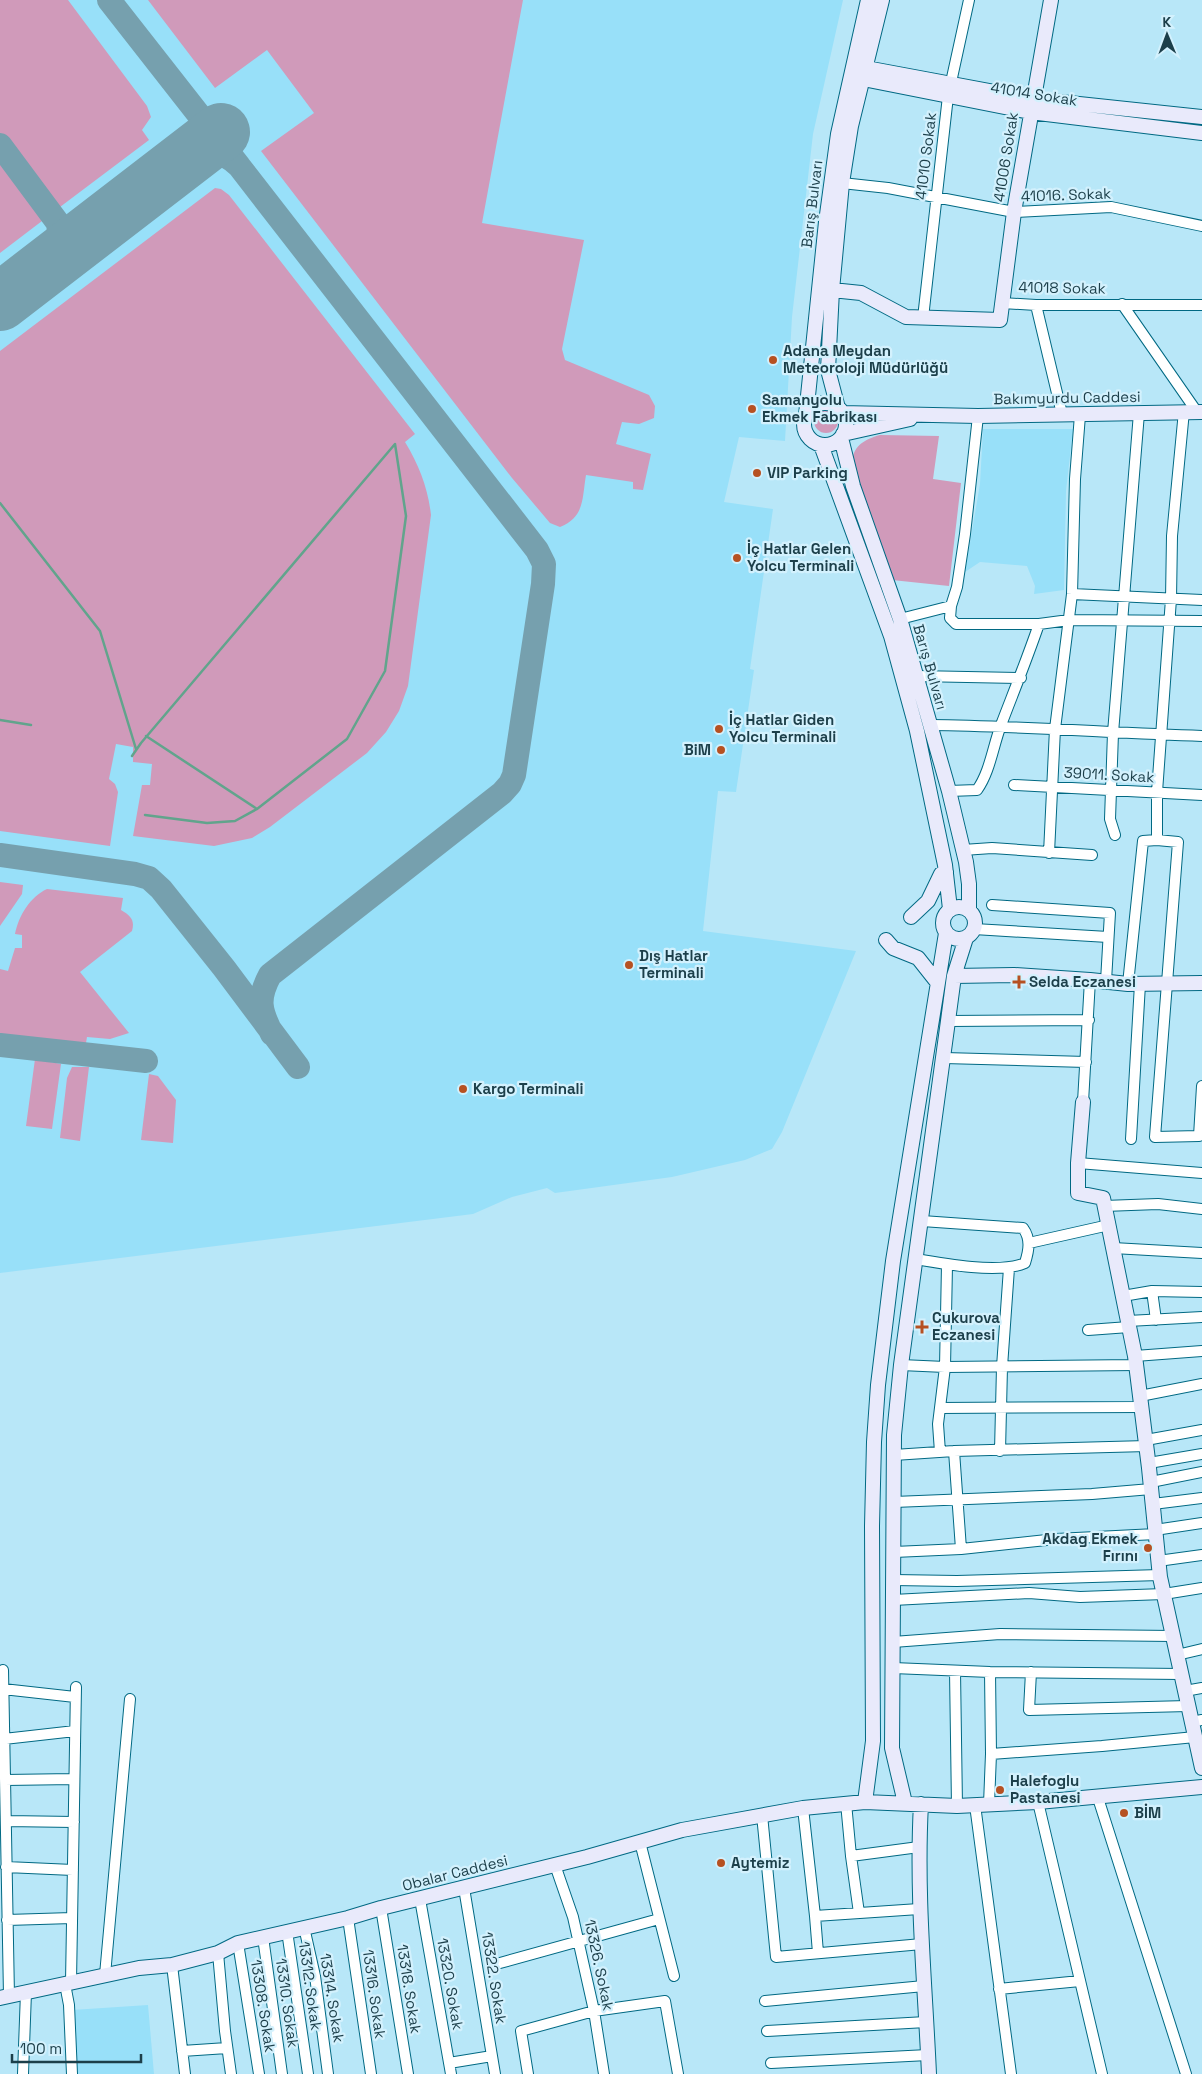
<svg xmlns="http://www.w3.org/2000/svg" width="1202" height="2074" font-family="'Space Grotesk',sans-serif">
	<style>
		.built { fill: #98e0f9 }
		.green { fill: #d09aba }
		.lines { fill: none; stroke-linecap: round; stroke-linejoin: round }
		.stream { stroke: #61a48c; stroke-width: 2.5 }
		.taxiway { stroke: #76a0ae; stroke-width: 24 }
		.runway { stroke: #76a0ae; stroke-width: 58 }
		.street-casing { stroke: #016983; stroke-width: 12 }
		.secondary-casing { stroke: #016983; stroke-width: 16 }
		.street { stroke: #fff; stroke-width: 10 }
		.secondary { stroke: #e9eafb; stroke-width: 14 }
		.poi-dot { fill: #b65122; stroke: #d3f1fd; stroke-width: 2 }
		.labels { text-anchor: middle; stroke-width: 4.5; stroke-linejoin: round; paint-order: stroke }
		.street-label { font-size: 15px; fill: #1c3f4a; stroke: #d3f1fd }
		.poi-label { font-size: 15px; font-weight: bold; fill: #1c3f4a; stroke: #d3f1fd; text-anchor: start }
	</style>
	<rect width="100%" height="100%" fill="#b8e7f8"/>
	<path class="built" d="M0,0H843L813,134L792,317L785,441L739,437L724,502L773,509L750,669L754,670L736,792L718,791L703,931L856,951L782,1132L772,1149L745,1160L672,1177L555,1193L547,1188L512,1197L473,1214L0,1273Z
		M983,429H1073L1066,491L1064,590L1034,594L1035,586L1027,566L980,562L965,572L980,484Z
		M148,2005L154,2074H78L72,2010Z"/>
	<path class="green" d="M0,0H68L147,106L151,117L142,130L149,140L60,207L48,202L0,136Z
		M148,0H523L482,223L584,240L562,349L565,360L649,395L655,406L654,418L639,424L622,422L616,444L651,454L643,490L633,489V482L586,475C582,498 585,517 560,527L550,523L512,478L261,151L314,113L267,50L215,88Z
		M0,153L42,209V221L0,253Z
		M215,188L221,189L229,195L415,434L405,442C419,465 428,488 431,515L408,686L399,711L386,732L367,753L270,827L252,838L214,846L133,836L142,785H150L152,764L133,762V747L116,744L109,779L115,784L118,792L110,846L0,831V351Z
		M814 421a12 12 0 1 1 24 0a12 12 0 1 1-24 0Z
		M880,435L939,436L933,479L961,483L949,586L892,580L855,473C854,468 852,461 853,457C855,444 869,438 880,435Z
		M0,882L23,885L22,894L0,926Z
		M47,889L123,898L121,910C131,916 135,920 132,931L80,972L129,1033L110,1039L87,1037L85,1049L0,1035V969L8,971L15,948H22V935L15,934C19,915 30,897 47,889Z
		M35,1059L61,1064L52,1129L26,1126Z
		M72,1067H89L80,1141L60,1138L67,1078Z
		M149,1074L158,1076L176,1100L173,1143L141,1140Z"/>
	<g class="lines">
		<path class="stream" d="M0,503L100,631L136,749
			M0,720L31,725
			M132,756L141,743L395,444L406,516L385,671L347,739L257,809
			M145,815L207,823L235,821L257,809L146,736"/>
		<path class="taxiway" d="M109,0L239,166C220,147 204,152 182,163L199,147L204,137L200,117
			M0,145L58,223L60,240L58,253L55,260
			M239,166L537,550L544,564L543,584L514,775L510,784L502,793L270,975C257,999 260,1010 272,1034
			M0,855L135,874L149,878L161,889L224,968L298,1067
			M0,1045L146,1061"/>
		<path class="runway" d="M0,302L221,132"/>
		<g class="street-casing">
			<path id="street" d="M842,183L888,188L1014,212L1111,207L1202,226
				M1002,303L1036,305H1202
				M1122,304L1197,412
				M1036,305L1062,414
				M923,318L948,96L969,0
				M978,416L965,534L957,587L951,606L950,618L956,624H1039L1069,620L1202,621
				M1072,594L1202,600
				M900,619L951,606
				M916,676L1021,678
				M930,725C1021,726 1111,733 1202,736
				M1014,785L1202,795
				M949,791L977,790C990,772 993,746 1001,725C1014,691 1027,659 1039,624
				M1115,835L1110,819L1113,733L1139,413
				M1157,840L1178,842L1155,1137L1199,1136L1202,1086
				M963,850L992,848L1092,855
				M1049,853L1055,729L1072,594L1075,479L1080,415
				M992,905L1110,913L1106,981
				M974,929L1108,937
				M1128,984L1143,841L1157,840V792L1171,599L1172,536L1184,411
				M948,1021L1089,1020
				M944,1058L1086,1062
				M1083,1102L1090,980
				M1131,1139L1140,984
				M1078,1163L1202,1173
				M1104,1206L1158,1204L1202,1209
				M1029,1243L1109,1225
				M1113,1248L1202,1253
				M916,1259C944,1264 1000,1274 1025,1263C1029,1250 1031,1239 1023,1228L922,1221
				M1152,1291L1156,1320
				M1123,1296L1152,1291L1202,1292
				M1128,1321L1202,1317
				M1088,1330L1129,1327
				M1135,1356L1202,1351
				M901,1365L945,1367L1136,1365
				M1140,1396L1202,1384
				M940,1408L1142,1407
				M1146,1440L1202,1430
				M954,1451L961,1549
				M1000,1451L1002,1367L1009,1268
				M940,1452L938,1424L945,1367L947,1265
				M894,1455L954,1451L1147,1446
				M1149,1463L1202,1454
				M1151,1482L1202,1472
				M894,1502L1092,1494L1151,1489
				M1153,1504L1202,1498
				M1155,1530L1202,1523
				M894,1552L961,1549L1056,1539L1156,1534
				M1158,1561L1202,1555
				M893,1580L957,1581L1160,1575
				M893,1600L1029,1593L1080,1597L1164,1594L1202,1588
				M893,1642L1000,1634L1173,1636
				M1177,1655L1202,1649
				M893,1668L990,1672L1181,1674
				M3,1670L9,1996
				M955,1671L957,1806
				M1031,1672L1029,1710L1188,1706
				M3,1689L75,1697
				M1185,1691L1202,1688
				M1192,1722L1202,1720
				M4,1739L75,1731
				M991,1754L1102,1746L1195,1737
				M5,1780L74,1779
				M1098,1798L1186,2074
				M1038,1802L1102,2074
				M846,1803L851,1856L859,1913
				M989,1804L991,1754L990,1672
				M975,1805L1011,2074
				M803,1808L815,1916L919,1909
				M762,1815L776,1957L922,1944
				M6,1821L74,1822
				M640,1842L674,1976
				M851,1856L919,1847
				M555,1865L573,1917L594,2011L604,2074
				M6,1867L73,1870
				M464,1888L495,2074
				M420,1899L451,2074
				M381,1908L408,2074
				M815,1916L818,1953
				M348,1918L371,2074
				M7,1920L72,1918
				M304,1927L315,1976L328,2074
				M287,1931L308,2074
				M263,1937L282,2074
				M238,1943L259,2074
				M218,1953L225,2031L231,2074
				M500,1963L659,1919
				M172,1965L185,2074
				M105,1975L130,1699
				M71,1982L76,1687
				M65,1984L69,2005L72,2074
				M999,1989L1080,1981
				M765,2001L924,1986
				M767,2031L926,2022
				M182,2051L227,2048
				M449,2063L492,2056
				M771,2063L928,2055
				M23,2074L26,1992
				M528,2074L521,2031L594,2011L665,2001L678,2074"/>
		</g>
		<g class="secondary-casing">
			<path id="secondary" d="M866,68L1032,99L1202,117
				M863,79L1030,112L1202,133
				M832,290L861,293L906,317L1000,320L1014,212L1051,0
				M804 424a21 21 0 1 1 42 0a21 21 0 1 1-42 0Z
				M838,408L828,370L832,290L842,183L851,126L882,0
				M842,413L978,416L1202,412
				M806,415L826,222L838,134L868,0
				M843,434L910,419
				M841,438L853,486L900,619L949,791L966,862L969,884V910
				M821,445L891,636L917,731L945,865L950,909
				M943 923a16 16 0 1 1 32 0a16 16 0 1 1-32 0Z
				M911,917L928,901L941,874L946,872
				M886,940L893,948L918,958L937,982
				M954,976L1014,975L1090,980L1128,984L1202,983
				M1083,1102L1078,1163V1193L1103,1198L1135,1356L1149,1468L1160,1577L1202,1768
				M865,1802L873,1741L872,1526L874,1442L878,1385L893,1261L946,933
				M905,1803L892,1748L894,1435L901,1365L948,1021L954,976L966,938
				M921,1804C916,1894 925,1984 929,2074
				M0,1998L139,1968L172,1965L218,1953L238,1943L348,1918L381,1908L587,1857L682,1830L803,1808L865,1802L957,1806L1038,1802L1202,1787"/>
		</g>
		<use href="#street" class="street"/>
		<use href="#secondary" class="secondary"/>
	</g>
	<g class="poi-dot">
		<circle cx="773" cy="360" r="5"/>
		<circle cx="752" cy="409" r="5"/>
		<circle cx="757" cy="473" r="5"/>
		<circle cx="737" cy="558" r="5"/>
		<circle cx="719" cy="729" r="5"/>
		<circle cx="721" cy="750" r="5"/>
		<circle cx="629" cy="965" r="5"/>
		<path d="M1016.5 974.5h5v5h5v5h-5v5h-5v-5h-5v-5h5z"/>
		<circle cx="463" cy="1089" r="5"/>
		<path d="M919.5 1319.5h5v5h5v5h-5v5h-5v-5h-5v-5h5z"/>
		<circle cx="1148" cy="1548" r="5"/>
		<circle cx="1000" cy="1790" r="5"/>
		<circle cx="1124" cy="1813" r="5"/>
		<circle cx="721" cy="1863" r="5"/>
	</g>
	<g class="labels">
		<g class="street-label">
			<text transform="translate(1034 94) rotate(9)" y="5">41014 Sokak</text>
			<text transform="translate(926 156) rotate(-83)" y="5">41010 Sokak</text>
			<text transform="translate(1006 157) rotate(-81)" y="5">41006 Sokak</text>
			<text transform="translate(1066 195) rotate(-2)" y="5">41016. Sokak</text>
			<text transform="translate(812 204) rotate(-83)" y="5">Barış Bulvarı</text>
			<text transform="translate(1062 288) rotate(1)" y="5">41018 Sokak</text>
			<text transform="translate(1067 398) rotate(-1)" y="5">Bakımyurdu Caddesi</text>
			<text transform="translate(930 667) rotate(74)" y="5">Barış Bulvarı</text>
			<text transform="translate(1109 775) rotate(3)" y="5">39011. Sokak</text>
			<text transform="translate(455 1873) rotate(-14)" y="5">Obalar Caddesi</text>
			<text transform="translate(599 1965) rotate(78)" y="5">13326. Sokak</text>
			<text transform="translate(494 1978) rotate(81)" y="5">13322. Sokak</text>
			<text transform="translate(450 1984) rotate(80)" y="5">13320. Sokak</text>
			<text transform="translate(310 1986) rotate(82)" y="5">13312. Sokak</text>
			<text transform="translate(409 1989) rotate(81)" y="5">13318. Sokak</text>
			<text transform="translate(374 1994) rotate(82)" y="5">13316. Sokak</text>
			<text transform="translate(332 1998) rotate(81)" y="5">13314. Sokak</text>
			<text transform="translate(287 2003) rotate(82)" y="5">13310. Sokak</text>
			<text transform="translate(263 2006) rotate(81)" y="5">13308. Sokak</text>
		</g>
		<g class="poi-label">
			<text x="783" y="356">Adana Meydan<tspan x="783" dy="17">Meteoroloji Müdürlüğü</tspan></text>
			<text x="762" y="405">Samanyolu<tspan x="762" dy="17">Ekmek Fabrikası</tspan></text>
			<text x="767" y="478">VIP Parking</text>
			<text x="747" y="554">İç Hatlar Gelen<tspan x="747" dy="17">Yolcu Terminali</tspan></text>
			<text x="729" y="725">İç Hatlar Giden<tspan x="729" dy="17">Yolcu Terminali</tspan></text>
			<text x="711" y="755" text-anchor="end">BiM</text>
			<text x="639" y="961">Dış Hatlar<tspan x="639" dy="17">Terminali</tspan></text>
			<text x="1029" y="987">Selda Eczanesi</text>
			<text x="473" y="1094">Kargo Terminali</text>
			<text x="932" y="1323">Cukurova<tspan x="932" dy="17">Eczanesi</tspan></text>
			<text x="1138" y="1544" text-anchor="end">Akdag Ekmek<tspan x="1138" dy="17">Fırını</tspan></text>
			<text x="1010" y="1786">Halefoglu<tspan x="1010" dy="17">Pastanesi</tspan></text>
			<text x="1134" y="1818">BİM</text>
			<text x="731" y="1868">Aytemiz</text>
		</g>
	</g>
	<g transform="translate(1167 35) rotate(359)" stroke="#d3f1fd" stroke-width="4" paint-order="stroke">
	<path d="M0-4L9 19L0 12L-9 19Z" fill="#1c3f4a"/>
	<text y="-8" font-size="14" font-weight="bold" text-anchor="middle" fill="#1c3f4a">K</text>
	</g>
	<path d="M12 2054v8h129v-8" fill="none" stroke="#1c3f4a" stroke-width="2.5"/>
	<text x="20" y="2054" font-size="15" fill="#1c3f4a" stroke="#d3f1fd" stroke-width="4" paint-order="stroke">100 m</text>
</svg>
